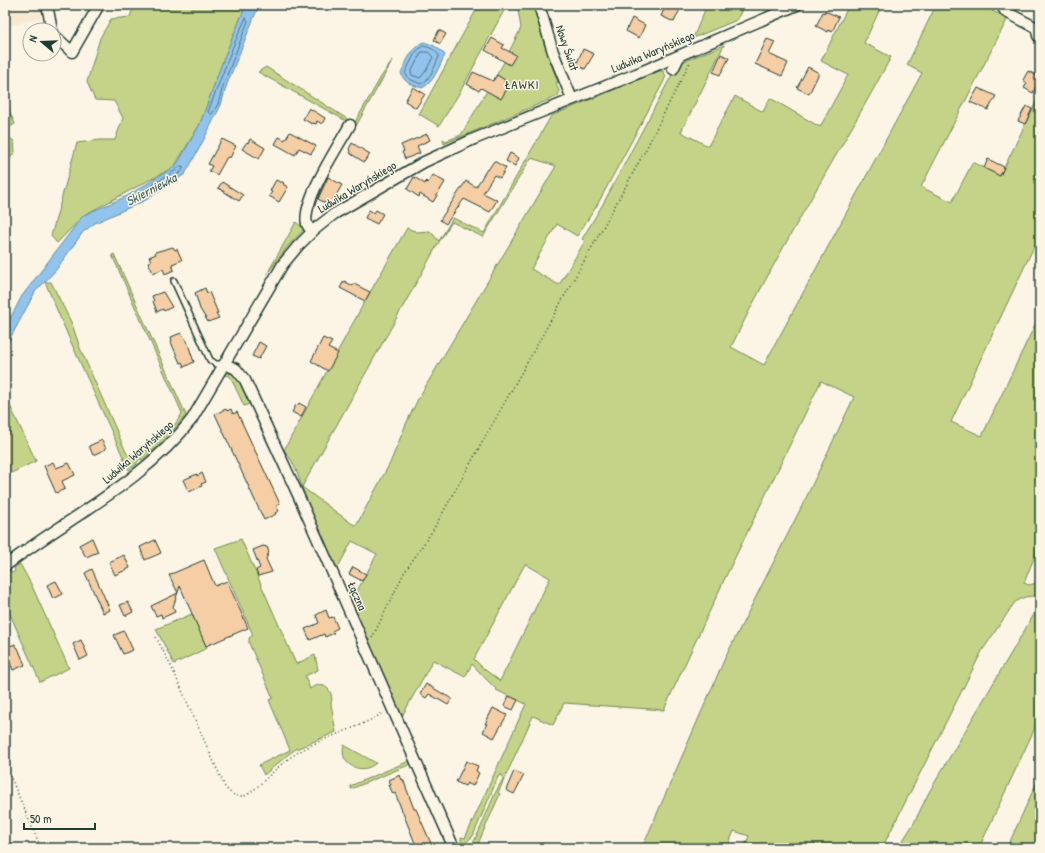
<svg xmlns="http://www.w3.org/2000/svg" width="1045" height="853" font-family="'Patrick Hand',sans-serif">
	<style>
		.built { fill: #fae9d2 }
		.green { fill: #c4d387; stroke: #72885e; fill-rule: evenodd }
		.water { fill: #91c3ed; stroke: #638da3 }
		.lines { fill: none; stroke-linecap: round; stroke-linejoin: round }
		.shore { stroke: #4d737e; stroke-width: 1 }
		.building { fill: #f6cea5; stroke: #1f3d34 }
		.service-casing { stroke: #1f3d34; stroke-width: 8 }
		.minor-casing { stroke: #1f3d34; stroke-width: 13 }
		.path { stroke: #1f3d34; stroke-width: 1.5; stroke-dasharray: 1 3; stroke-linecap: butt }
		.service { stroke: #fcf5e5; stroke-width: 5 }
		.minor { stroke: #fcf5e5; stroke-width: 10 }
		.labels { text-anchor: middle; stroke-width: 3; stroke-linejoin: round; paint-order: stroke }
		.street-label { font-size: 12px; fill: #1f3d34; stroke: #fcf5e5 }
		.neighbourhood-label { font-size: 13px; letter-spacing: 1px; fill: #1f3d34; stroke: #fcf5e5 }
		.water-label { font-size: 13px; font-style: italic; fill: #3c5e62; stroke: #fcf5e5 }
	</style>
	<rect width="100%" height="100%" fill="#fcf5e5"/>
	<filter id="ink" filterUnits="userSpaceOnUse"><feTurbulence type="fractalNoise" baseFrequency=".025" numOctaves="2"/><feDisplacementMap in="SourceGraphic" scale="8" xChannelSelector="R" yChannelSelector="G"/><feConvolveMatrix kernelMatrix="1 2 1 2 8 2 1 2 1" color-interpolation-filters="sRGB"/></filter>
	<g filter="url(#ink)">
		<path class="built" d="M5,5H44L46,17L5,27Z"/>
		<path class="green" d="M134,5H246L224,58L200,124L174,167L84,215L57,243L51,236L77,143L100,140H115L123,118L114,101L95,100L87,82L100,38L111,19L130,17Z
			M479,5H507L460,92L439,126L419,114Z
			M518,5H533L544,44L558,82L556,83L559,91L558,96L444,144L443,139L446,141L461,135L503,64L521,28L518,10L519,9Z
			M707,5H744L737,20L693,38Z
			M849,5H882L864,43L891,57C839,154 779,248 731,347L764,365L922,73L907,65L936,5H980L991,10L994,5H996L992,11L1008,18L921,187L952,202L973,162L1000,176L1040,94V234L951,422L982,436L1040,314V543L1024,583L1029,585L1040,582V595L1025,597L1015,602L982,651L882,848H744L749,836L734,831L727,848H642L725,658L804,502L854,397L821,381L726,576L672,692L664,710L564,703L553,725L533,716L498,793L500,794L477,846L480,848H470C484,826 489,801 503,779L502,775H500L498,777L473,836L463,845L461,843V837L465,838L526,704L496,690V689L484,677L472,664L465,677L433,660L401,718L368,640L350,604L377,554L352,541L336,571C326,549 316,527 308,505C301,487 297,464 284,450L365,301L407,228L417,232L430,231L439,241L453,218L484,233L551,116L659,71H663L666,76L663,83L596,207L577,236L557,224L531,269L559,285L585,241L582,239L603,204L675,69L680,63L724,45L681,132L708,146L735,96L763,112L770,98L820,127L848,75L821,61ZM531,158L556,166L418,399L406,424L390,463L357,524L355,525L351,523L302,487L439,242L452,222L483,237ZM525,564L550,578L500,681L484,669L474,659Z
			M393,60L356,126H354V124L381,77Z
			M266,67L352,122H348L258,72Z
			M5,101L15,124L5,130Z
			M5,135L14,141L15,152L5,165Z
			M296,222L304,229L287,247L267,274Z
			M114,254L186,415L165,440L142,460L140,459L137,462V464L129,470L69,338L45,282H51L72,324L80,348L126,452L130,457C143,459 178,425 182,413L112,255Z
			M225,373C242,372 245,391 250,404L244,406L230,376L222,375Z
			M5,395L36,461L5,476Z
			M241,539L296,664L315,655L318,670L305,676L310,689C322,679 335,690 331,704L336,732L296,749L290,753L264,775L259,765L290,750L269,700L273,698L249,643V638L253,635L215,548Z
			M20,564L31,584L69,668L40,682L5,603V575L10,571L13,573L15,571L14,568Z
			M1040,604V717L979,848H898L914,823L928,794Z
			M192,614L207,648L174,664L156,629Z
			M344,745L376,763C362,776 338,765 344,745Z
			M409,761L411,764L351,789L350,786Z
			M1040,775V848H1007Z"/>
		<path class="water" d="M246,5H259L227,84L221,105L200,147L185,174L146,200L95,223L83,232L56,270L35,292L5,348V328L22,296L81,218L84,215L127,196L174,167L179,161L200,124L224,58Z
			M423,42C432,44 438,47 445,55C439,66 434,83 422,88C412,85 404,83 401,73C407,61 411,48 423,42Z"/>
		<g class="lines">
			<path class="shore" d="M246,18L248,21L224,83L218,104L212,114H210L208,112L232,49Z
				M423,46C430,47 436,50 439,56C436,64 430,80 421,84L409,79L405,73L415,53Z
				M422,52H428L433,57L426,71L420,78L412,75L411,73Z
				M181,166L184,167L181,172L144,196L136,200L133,199L134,197L176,170Z"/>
		</g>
		<path class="building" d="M666,5H682L674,22L661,16Z
			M825,11L839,17L832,32L829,30L828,32L816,26L823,12L824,13Z
			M632,18L645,25L639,38L626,31Z
			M439,30L446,34L440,44L434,40Z
			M492,38L504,45L502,48L516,55L510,65L485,50Z
			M767,39L775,42L769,54L788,63L782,76L755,64Z
			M583,49L594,54L585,69L576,65Z
			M721,54L729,58L720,75L713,72Z
			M808,67L819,73L809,94L797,88Z
			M1028,71L1040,77L1033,93L1024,88L1027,83L1023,80Z
			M473,72L493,81L497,75L505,80L504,82L509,85L501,99L481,88L479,91L467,84Z
			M413,87L425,94L416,108L405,101Z
			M978,88L996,96L988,110L970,102Z
			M1026,106L1032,109L1025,124L1018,121Z
			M309,108L325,118L322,124L317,121L316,124L313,123L312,124L303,119Z
			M290,132L316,146L311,154L299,148L295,155L275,144L279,137L285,140Z
			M427,134L430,140L417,146L420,153L405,159L402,152L404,151L401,145Z
			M222,139L236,146L230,158L227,157L217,175L209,171L212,166L208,164Z
			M250,139L265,148L259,159L242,149L247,142L248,143Z
			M352,143L370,154L364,162L351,154L349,149Z
			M510,153L519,158L515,166L506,161Z
			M988,159L1004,167L1000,176L984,168Z
			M494,161L506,168L500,178L494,175L483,193L497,200L490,212L464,199L446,224L440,220L466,181L476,187L487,169L488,170Z
			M433,175L445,182L433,202L420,194L419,197L407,189L414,177L425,184L426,181L428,183Z
			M328,177L342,185L330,206L318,199Z
			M276,180L280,182H283L284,185L288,187L279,202L269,196L272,192L270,191Z
			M222,182L243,195L239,201L218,188Z
			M369,210L374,213L376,210L383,214L377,224L365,218Z
			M173,247L175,250L177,249L182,260L172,264L174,270L165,274L163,269L153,273L148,262L151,261L149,257L156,254L155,252Z
			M344,281L353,286L354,284L370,292L365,301L340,288Z
			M205,288L207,293L209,292L218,313H216L219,318L208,322L200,309L195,293Z
			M163,292L172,307L164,311L163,309L157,312L153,301H154L152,296Z
			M181,333L187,341L194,362L184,367L182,362L180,363L171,342L172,341L171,337Z
			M323,338L332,342L328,348L338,353L328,371L311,361Z
			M259,342L266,346L259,359L252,356Z
			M299,403L306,407L301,417L292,412L296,405L297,406Z
			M226,409L227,411L231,409L233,414L237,412L280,504L276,506L279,511L275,513L276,514L264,520L215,414Z
			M102,440L106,449L93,455L89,446Z
			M53,462L56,468L69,463L75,475L62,481L65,489L56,493L44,466Z
			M202,473L206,482L201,484L202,486L189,492L183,480L197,474V476Z
			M92,538L98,552L86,557L79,545Z
			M155,540L161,553L145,560L140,547Z
			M263,546L267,547L269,552L266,559L272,572L258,576L256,570L260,568L253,550Z
			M124,555L130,568L115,575L109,562Z
			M204,560L215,586L227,581L248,628L206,646L180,586L173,607L175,612L162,618L161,614L156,616L151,606L178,593L169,575Z
			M353,567L366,574L362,581L349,574Z
			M92,569L110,610L103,613L85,573Z
			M56,581L63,594L53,599L47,585Z
			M128,602L133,612L125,616L120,605Z
			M326,610L329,618L333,617L338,628L332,631L334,633L325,637L324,634L310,640L305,629L319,623L316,615Z
			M124,631L133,650L123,654L114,635Z
			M81,640L88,656L80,660L73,644Z
			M15,644V646L18,648L25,665L13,670L10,663H8L7,661L5,662V648Z
			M426,684L452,699L448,705L429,694L426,698L420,694Z
			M509,696L518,700L513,710L504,706Z
			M493,708L507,715L494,738L483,732L487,724H485Z
			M466,761L478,766L476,771L479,773L473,786L467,783L465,786L456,782Z
			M514,771L524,775L514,794L506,790Z
			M400,775L402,780L403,779L414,809H416L433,848H417L395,793L393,794L389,785H391L389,780Z"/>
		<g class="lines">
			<g class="service-casing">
				<path id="service" d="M174,281L210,360L216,364H224"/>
			</g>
			<g class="minor-casing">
				<path id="minor" d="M47,5L52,30
					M539,5L553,52L572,99
					M1001,5L1006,12L1035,27L1037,30L1038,36
					M54,35L72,52L99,5
					M673,69L680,55
					M312,231C310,229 308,227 307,224C301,202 339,145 350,125
					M225,364L236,369L245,380L299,497L454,848
					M5,566C67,518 143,483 192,419L283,264L298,246L314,230L334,214L424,162L474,139L636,74L797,5"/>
			</g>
			<path class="path" d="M156,637L172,668L225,787C231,795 238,798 247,795C265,782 277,765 297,753C324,736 357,730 384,712
				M372,638L404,573L433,530L606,222L645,151L690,62
				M5,764L41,848"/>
			<use href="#service" class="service"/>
			<use href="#minor" class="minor"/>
		</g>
	</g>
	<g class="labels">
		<g class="street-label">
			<text transform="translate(567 48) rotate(71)" y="4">Nowy Świat</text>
			<text transform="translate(653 52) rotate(-23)" y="4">Ludwika Waryńskiego</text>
			<text transform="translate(357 187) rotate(-31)" y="4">Ludwika Waryńskiego</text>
			<text transform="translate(138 452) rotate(-41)" y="4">Ludwika Waryńskiego</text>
			<text transform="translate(357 596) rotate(66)" y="4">Łączna</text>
		</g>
		<g class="neighbourhood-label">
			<text x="522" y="89">ŁAWKI</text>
		</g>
		<g class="water-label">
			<text transform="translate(151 189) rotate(-28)" y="5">Skierniewka</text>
		</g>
	</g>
	<rect width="1045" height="853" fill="none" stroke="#fcf5e5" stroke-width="20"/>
	<rect x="10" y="10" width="1025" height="833" fill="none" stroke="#1f3d34" stroke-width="1.5" filter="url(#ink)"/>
	<g transform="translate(42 42) rotate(289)"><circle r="19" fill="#fcf5e5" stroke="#a4ab9e"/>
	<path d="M0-3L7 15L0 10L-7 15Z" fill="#1f3d34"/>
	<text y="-6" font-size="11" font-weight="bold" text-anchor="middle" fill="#1f3d34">N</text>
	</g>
	<path d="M24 823v6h71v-6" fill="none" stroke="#1f3d34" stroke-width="2"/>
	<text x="30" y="823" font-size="12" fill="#1f3d34" stroke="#fcf5e5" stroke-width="3" paint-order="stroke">50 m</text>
</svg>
